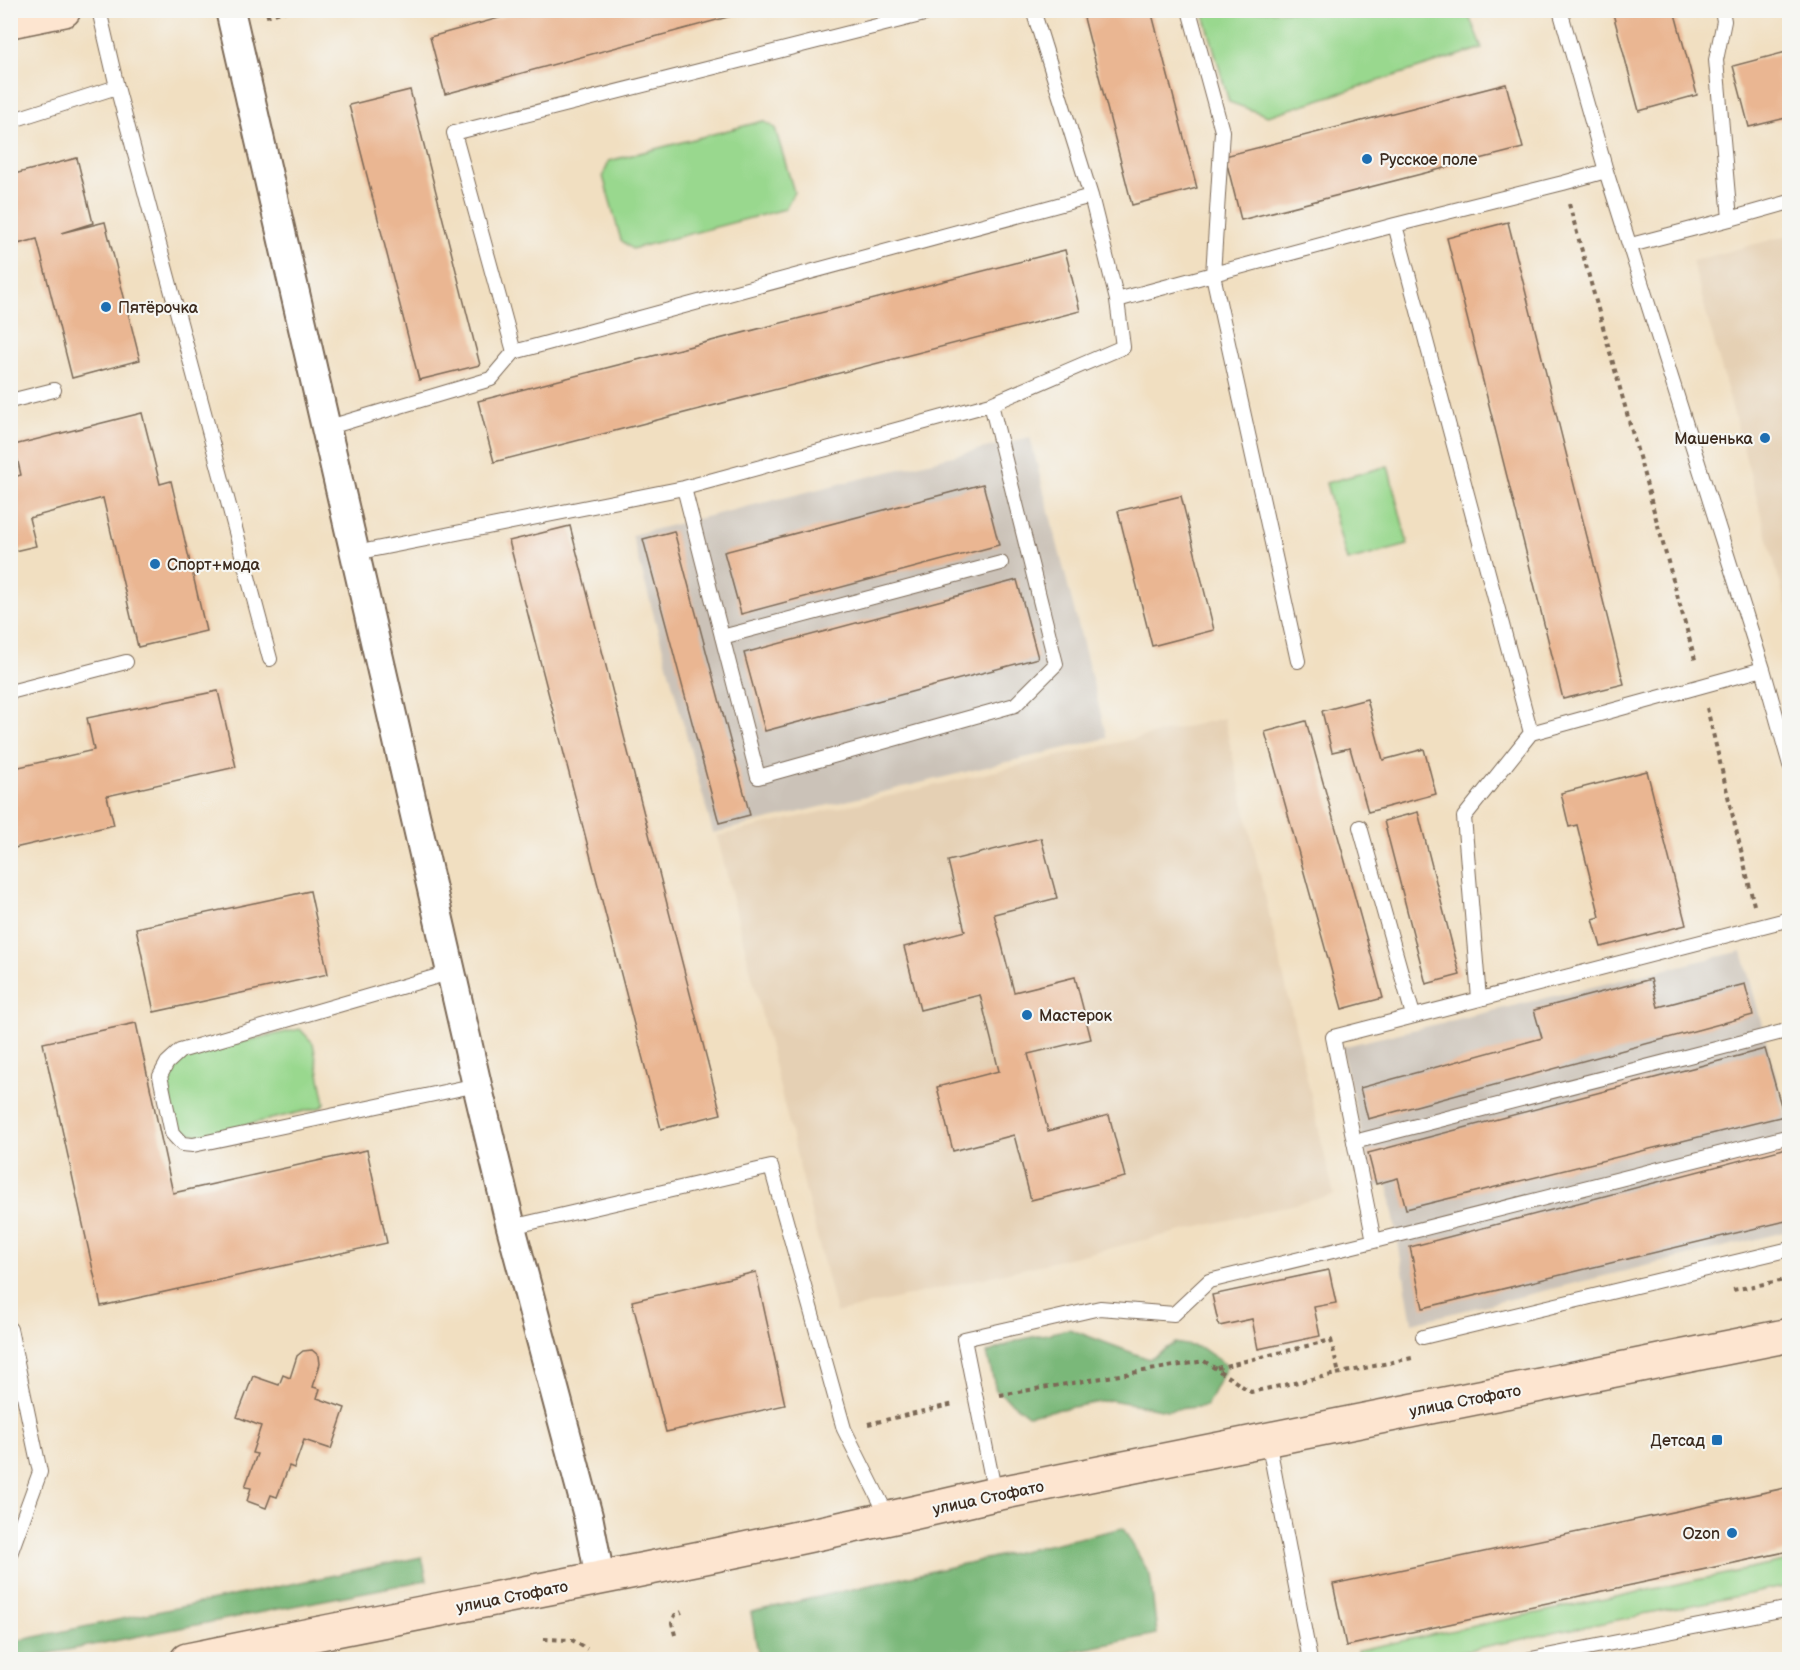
<svg xmlns="http://www.w3.org/2000/svg" width="1800" height="1670" font-family="'Balsamiq Sans',sans-serif">
	<style>
		.built { fill: #e5d0b4 }
		.industrial { fill: #cbc2b8 }
		.green { fill: #99d88e; stroke: #6a8156; stroke-width: 1.5 }
		.forest { fill: #7ab879; stroke: #5a714c; stroke-width: 1.5 }
		.building { fill: #eab692 }
		.lines { fill: none; stroke-linecap: round; stroke-linejoin: round }
		.lane-casing { stroke: #7b6957; stroke-width: 16 }
		.street-casing { stroke: #7b6957; stroke-width: 32 }
		.secondary-casing { stroke: #7b6957; stroke-width: 36 }
		.path { stroke: #7b6957; stroke-width: 4; stroke-dasharray: 4.5 4.5; stroke-linecap: butt }
		.lane { stroke: #fff; stroke-width: 14 }
		.street { stroke: #fff; stroke-width: 28 }
		.secondary { stroke: #fde5d0; stroke-width: 33 }
		.poi-dot { fill: #1f6fb2; stroke: #f6f6f2; stroke-width: 2 }
		.labels { text-anchor: middle; stroke-width: 4.5; stroke-linejoin: round; paint-order: stroke }
		.poi-label { font-size: 16px; fill: #3b2a1e; stroke: #f6f6f2; text-anchor: start }
		.street-label { font-size: 16px; fill: #3b2a1e; stroke: #f6f6f2 }
	</style>
	<rect width="100%" height="100%" fill="#f6f6f2"/>
	<filter id="ink" filterUnits="userSpaceOnUse"><feTurbulence type="fractalNoise" baseFrequency=".0167" numOctaves="2"/><feDisplacementMap in="SourceGraphic" scale="12" xChannelSelector="R" yChannelSelector="G"/><feConvolveMatrix kernelMatrix="1 2 1 2 8 2 1 2 1" color-interpolation-filters="sRGB"/></filter>
	<filter id="wash" filterUnits="userSpaceOnUse"><feTurbulence type="fractalNoise" baseFrequency=".008" numOctaves="4" result="noise"/><feDisplacementMap in="SourceGraphic" scale="24" xChannelSelector="R" yChannelSelector="G"/><feGaussianBlur stdDeviation="1.35" result="paint"/><feColorMatrix in="noise" values="0 0 0 0 0 0 0 0 0 0 0 0 0 0 0 0 0 1.4 0 .05"/><feComposite in="paint" operator="in"/></filter>
	<g filter="url(#wash)">
		<rect width="100%" height="100%" fill="#f1dfc1"/>
		<path class="built" d="M1789,235H1790L1789,616L1692,261Z
			M1224,718L1334,1195L836,1313L717,836Z"/>
		<path class="industrial" d="M1030,437L1107,738L713,833L632,535Z
			M1742,951L1789,1125V1231L1412,1323L1388,1184L1374,1187L1341,1047Z"/>
		<path class="green" d="M1203,11H1467L1482,48L1268,116L1229,102Z
			M763,121L775,128L794,192L785,209L632,249L621,240L603,176L609,161Z
			M1388,466L1408,545L1347,561L1326,483Z
			M300,1029L313,1043L325,1103L322,1107L199,1136L183,1131L176,1123L166,1079L179,1062L190,1053Z
			M1789,1561V1586L1422,1659H1360L1358,1650Z"/>
		<path class="forest" d="M1069,1329L1149,1359L1175,1343L1202,1348L1227,1366L1206,1406L1167,1410L1111,1400L1028,1415L996,1390L987,1353L1019,1340Z
			M1123,1528L1150,1575L1157,1634L1036,1659H759L751,1612Z
			M422,1557L427,1580L21,1659H13L11,1642Z"/>
		<g id="blocks">
			<path class="building" d="M528,10H750V11L445,94L430,37Z
				M1082,10H1151L1197,188L1132,205Z
				M1612,10H1674L1697,95L1639,111Z
				M1790,51V117L1749,127L1733,66Z
				M1506,84L1523,148L1241,220L1225,156Z
				M410,90L480,365L419,380L349,105Z
				M77,158L93,223L61,233L105,222L140,360L72,378L37,239L10,246V175Z
				M1508,222L1624,684L1563,699L1447,238Z
				M1065,250L1080,311L494,462L478,401Z
				M142,413L160,484L171,481L206,631L138,647L103,498L29,518L36,546L10,552V478L21,475L14,445Z
				M983,484L999,545L741,614L724,552Z
				M1181,496L1214,630L1152,646L1118,511Z
				M570,526L721,1114L661,1129L509,541Z
				M674,531L750,815L719,823L643,539Z
				M1017,580L1038,658L765,731L744,653Z
				M218,691L236,767L107,796L114,825L10,849V769L94,750L87,718Z
				M1367,699L1383,760L1424,749L1436,794L1368,812L1350,748L1332,752L1322,711Z
				M1306,721L1383,998L1342,1009L1265,732Z
				M1647,771L1686,925L1601,947L1593,919L1600,917L1577,825L1569,827L1561,793Z
				M1418,812L1460,975L1426,984L1384,821Z
				M1041,838L1057,898L994,914L1014,992L1075,977L1091,1039L1028,1054L1048,1131L1109,1115L1125,1177L1031,1200L1014,1135L953,1151L937,1087L999,1071L980,995L920,1010L904,947L965,931L948,861Z
				M310,891L328,974L154,1012L136,928Z
				M1651,979L1658,1007L1745,984L1753,1015L1368,1119L1360,1088L1542,1038L1534,1010Z
				M136,1023L173,1193L367,1150L387,1243L101,1306L43,1043Z
				M1765,1049L1784,1116L1406,1209L1398,1178L1376,1184L1368,1153Z
				M1787,1148L1790,1158V1220L1423,1308L1410,1247Z
				M1329,1270L1336,1303L1314,1307L1320,1336L1258,1349L1252,1319L1219,1326L1212,1295Z
				M756,1272L785,1405L666,1432L632,1301Z
				M312,1350L319,1356L320,1364L313,1387L320,1389L317,1398L345,1408L331,1449L304,1440L294,1468L289,1466L277,1497L271,1495L266,1508L247,1501L251,1488L245,1487L257,1454L252,1453L261,1426L237,1417L253,1376L279,1385L283,1375L290,1378L297,1356L303,1351Z
				M1790,1487V1551L1346,1646L1333,1584Z"/>
		</g>
	</g>
	<g filter="url(#ink)">
		<use href="#blocks" fill-opacity="0" stroke="#7b6957" stroke-width="1.5"/>
		<g class="lines">
			<g class="lane-casing">
				<path id="lane" d="M99,10L117,87L270,659
					M1033,10L1091,196
					M1189,10L1222,131L1213,275L1298,661
					M1560,10L1606,171L1763,669L1790,765
					M10,121L117,87
					M1730,219L1790,202
					M1395,225L1563,183L1606,171
					M1631,245L1730,219L1716,60L1724,21L1722,10
					M514,352L454,133L940,10
					M10,401L54,390
					M326,428L491,379L514,352L1091,196L1117,300
					M684,488L758,777L1015,705L1056,664L991,404
					M355,553L684,488L991,404L1123,347L1117,300L1395,225L1531,733L1464,817L1479,999
					M722,637L1001,563
					M10,692L126,662
					M1531,733L1763,669
					M1360,827L1413,1015
					M452,972L180,1051L167,1063L160,1076L172,1133L182,1144L193,1145L477,1085
					M1354,1142L1790,1030
					M511,1227L771,1167L844,1429L889,1519
					M1374,1241L1790,1136
					M10,1329L40,1472L10,1554
					M1423,1337L1790,1249
					M1268,1440L1310,1660
					M995,1494L964,1339L1100,1308L1174,1314L1209,1281L1374,1241L1333,1037L1790,919
					M1526,1660L1790,1608"/>
			</g>
			<g class="street-casing">
				<path id="street" d="M230,10L477,1085L511,1227L588,1516L600,1578"/>
			</g>
			<g class="secondary-casing">
				<path id="secondary" d="M10,21L64,10
					M187,1660C457,1604 728,1557 995,1494L1790,1335"/>
			</g>
			<path class="path" d="M266,16L289,10
				M1569,204L1696,663
				M1707,708L1754,905
				M1733,1290L1790,1279
				M1217,1368L1331,1340L1339,1374
				M1000,1395L1204,1361L1251,1392L1412,1358
				M868,1424L954,1404
				M675,1635L672,1623L675,1615L682,1612
				M544,1639L572,1640L587,1649"/>
			<use href="#lane" class="lane"/>
			<use href="#street" class="street"/>
			<use href="#secondary" class="secondary"/>
		</g>
	</g>
	<g class="poi-dot">
		<circle cx="1367" cy="159" r="6"/>
		<circle cx="106" cy="307" r="6"/>
		<circle cx="1765" cy="438" r="6"/>
		<circle cx="155" cy="564" r="6"/>
		<circle cx="1027" cy="1015" r="6"/>
		<rect x="1711" y="1434" width="12" height="12" rx="3"/>
		<circle cx="1732" cy="1533" r="6"/>
	</g>
	<g class="labels">
		<g class="poi-label">
			<text x="1379" y="165">Русское поле</text>
			<text x="118" y="313">Пятёрочка</text>
			<text x="1753" y="444" text-anchor="end">Машенька</text>
			<text x="167" y="570">Спорт+мода</text>
			<text x="1039" y="1021">Мастерок</text>
			<text x="1705" y="1446" text-anchor="end">Детсад</text>
			<text x="1720" y="1539" text-anchor="end">Ozon</text>
		</g>
		<g class="street-label">
			<text transform="translate(1465 1400) rotate(-11)" y="6">улица Стофато</text>
			<text transform="translate(988 1497) rotate(-12)" y="6">улица Стофато</text>
			<text transform="translate(512 1596) rotate(-11)" y="6">улица Стофато</text>
		</g>
	</g>
	<rect width="1800" height="1670" fill="none" stroke="#f6f6f2" stroke-width="36"/>
</svg>
